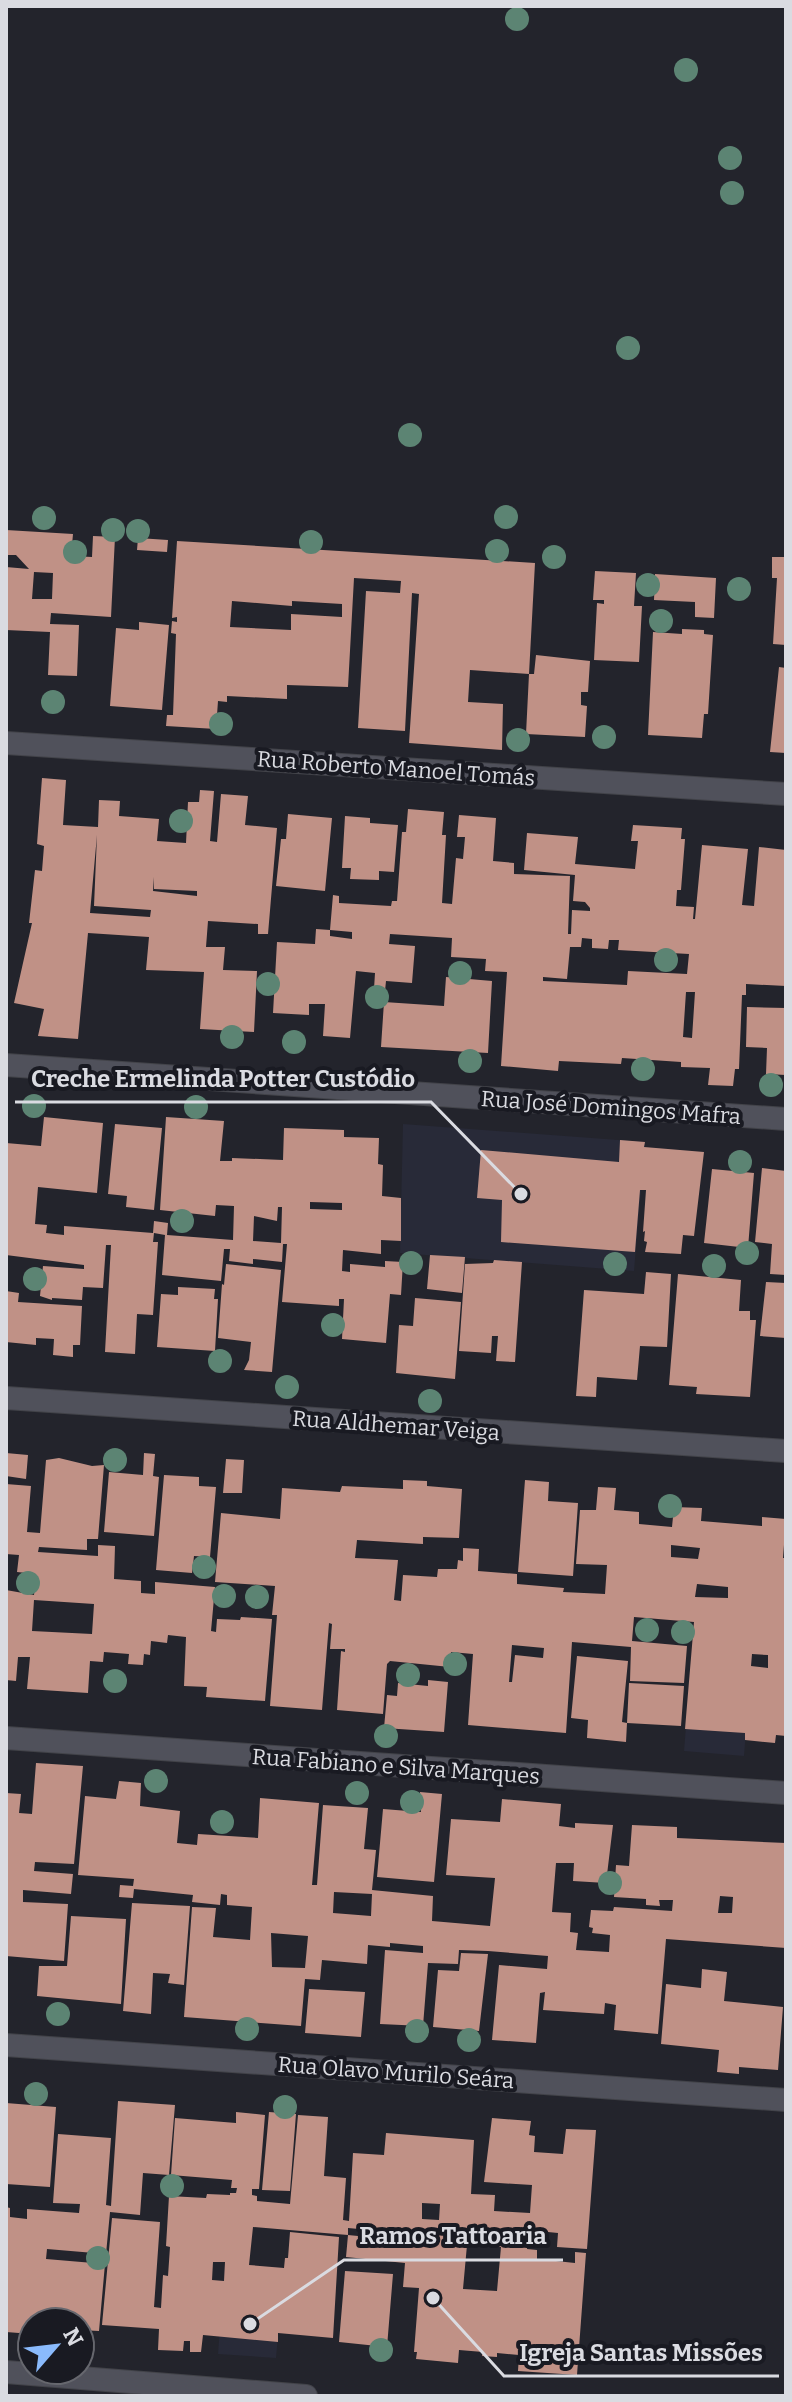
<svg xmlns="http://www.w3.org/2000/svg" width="792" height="2402" font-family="Bitter,serif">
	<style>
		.built { fill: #282a38 }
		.building { fill: #c09186; fill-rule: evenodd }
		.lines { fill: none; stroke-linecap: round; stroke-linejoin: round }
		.minor-casing { stroke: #424349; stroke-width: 24 }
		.minor { stroke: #50515b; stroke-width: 22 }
		.tree { fill: #5c8473 }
		.labels { text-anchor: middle; stroke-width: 8; stroke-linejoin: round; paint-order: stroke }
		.street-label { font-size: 22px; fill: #dadbe1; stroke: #191a22 }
		.leader { fill: none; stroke: #dadbe1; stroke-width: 3 }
		.callout-dot { fill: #dadbe1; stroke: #191a22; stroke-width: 3 }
		.callout-label { font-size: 24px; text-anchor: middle; font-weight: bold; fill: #dadbe1; stroke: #191a22; stroke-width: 8; stroke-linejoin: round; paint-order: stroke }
	</style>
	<rect width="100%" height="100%" fill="#23242c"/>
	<path class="built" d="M403,1124L645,1142L634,1271L400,1253Z
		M694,1626L754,1628L744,1756L684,1751Z
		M225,2264L284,2268L276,2358L218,2354Z"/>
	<path class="building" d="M6,530L73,534L71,556L92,557L93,536L115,537L111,617L51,613L50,624L79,625L77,676L48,675L50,632L6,630V567L29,569L16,555H6ZM34,572L53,573L52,599H32Z
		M138,538L168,540L167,552L137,550Z
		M177,541L535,563L529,674L470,670L468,702L503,704L502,750L409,743L419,594L412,593L405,731L358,728L366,591L400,593L401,581L354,578L348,687L287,685V699L227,696V702L218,701L216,729L166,726L167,715H173L176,634L171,633L172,621L177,622V617L172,618ZM232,601L292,606V601L342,604V617L291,614V630L230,627Z
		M772,557H786V645L773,644L777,578H772Z
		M595,571L636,573L634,606H642L639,662L594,660L597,603L604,604V600H593Z
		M655,574L716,578L714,618L695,617V602L654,600Z
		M139,622L169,625L162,710L110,706L116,628L139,630Z
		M682,629L704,630V634L713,635L708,714H704L702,738L648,735L653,632L682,634Z
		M536,655L590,661L588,692H581V705L587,706L585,737L526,734L529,674H534Z
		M779,667L786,668V753L770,752Z
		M42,778L66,780L63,825L98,827L99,800L120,801L119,816L159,819L157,841L186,843L188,802H199L200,790L214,791L210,841L217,842L221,794L248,796L245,825L277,828L268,934H258V924L208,921L206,947H225L223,970L257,971L254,1032L200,1029L204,972L146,970L149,937L88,933L78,1039L38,1036L44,1009L14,1003L32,923H29L35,870L42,871L44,846L37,844ZM97,835L94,906L151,910L150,917L90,913ZM154,877V889L197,891V896L153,891Z
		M408,809L444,812L442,835H446L442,903L452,904L456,858L463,859L465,837H457L459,815L496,818L493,861L514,863V874L570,876L568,934H571L572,910L590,911V908L585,902L573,901L575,875L524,870L527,833L578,837L575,864L635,869L638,841H631L633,825L682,828L681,839H685L681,890H677L676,906L694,907L693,919H695L702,845L748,849L742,905L754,906L759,847L786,850V986L746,984V995H742L739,1069H735L733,1086L708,1085L710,1068L681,1067V1062L622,1058L621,1064L559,1061L558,1071L501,1066L507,972L485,971L486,959L451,957L452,938L390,934L389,944L415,946L412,983L386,981L385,991L374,989L375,973L356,971L350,1038L323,1036L325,1004H309V1015L273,1013L277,942L315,944L316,929L330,930V936L352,939V932L330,930L333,895L339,896V903L391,906L392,901H397L402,832H406ZM582,938L592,939V948L608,949L609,940H619L618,950L689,954L687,974L628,971L627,985L543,981V977L567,979L570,947H581ZM686,992H695L692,1038L683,1037Z
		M288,814L332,818L325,891L276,886L281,839H286Z
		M345,816L370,818V823L398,825L394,872L379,871V880L350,879L351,868H342Z
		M446,977L492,981L488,1053L381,1047L384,1002L444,1006Z
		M747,1007L786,1008V1075L766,1074L767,1048L746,1047Z
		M44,1117L103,1123L97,1193L38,1187L35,1224L47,1225L46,1233L64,1235V1226L153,1233L154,1221L168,1223L167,1235L233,1240L234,1206L216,1205L215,1216L160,1210L166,1117L224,1121L220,1161H232V1158L283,1160L284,1128L344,1130V1137L379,1138L378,1164L383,1165L382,1196L401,1198V1241L381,1240V1254L343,1250L342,1271L350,1272V1264L385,1267V1261L403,1262L401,1295L390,1294L386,1343L342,1339L344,1299H339V1306L282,1302L287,1244H283L282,1262L253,1259V1264L229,1261L230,1249H224L221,1281L162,1275L165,1235L154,1233L153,1242H158L153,1315L137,1314L135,1354L105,1352L111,1245H106L103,1288L83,1287L82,1300L52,1298V1300L40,1296L43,1266L84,1269V1265L6,1255V1143L41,1146ZM310,1202L342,1203V1210L310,1209ZM278,1207H282L281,1243L253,1241L254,1216L277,1221Z
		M115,1124L162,1128L154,1210L126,1207L127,1196L108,1194Z
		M620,1140L645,1142L644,1147L704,1152L694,1236L683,1235L681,1254L645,1252L647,1242L644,1241L645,1231L643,1232L646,1190H640L635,1252L501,1242L502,1200L477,1198L481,1150L619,1162Z
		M762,1168L786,1171V1275L770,1274L772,1244L755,1242Z
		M712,1169L754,1173L748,1248L704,1243Z
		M430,1255L465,1257L462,1293L427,1289Z
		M494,1260L522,1262L515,1362L496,1361L498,1336H492L491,1353L459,1351L465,1264L493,1263Z
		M226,1264L281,1270L272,1372L244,1370L249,1360L251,1342L218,1338L222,1284L224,1285Z
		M646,1272L671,1274L667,1347L640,1346L637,1380L597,1377L596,1397L576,1396L584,1290L644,1294Z
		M678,1274L741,1280L739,1311H750V1320H756L750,1397L696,1394L697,1387L669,1385Z
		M766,1282L786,1283V1338L760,1336Z
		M178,1287L215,1289L214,1299H218L215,1351L157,1347L161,1294L178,1295Z
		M6,1291L19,1293L18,1302L82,1306L80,1345H73V1357L53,1355L54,1339L36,1338V1345L6,1342Z
		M415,1298L461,1302L455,1379L396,1373L399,1325L413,1326Z
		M6,1453L28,1455L26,1479L6,1476Z
		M144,1453L155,1454L153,1476L159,1477L154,1536L104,1532L109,1472L143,1475Z
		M59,1458L92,1466L104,1465L98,1539H87V1550L39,1547L38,1552L98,1556V1545L115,1546L114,1579L141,1581V1593L155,1594V1582L215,1587L211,1631L216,1632L217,1619L240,1620L241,1617L272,1619L265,1701L206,1697L207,1687L184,1686L186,1637L168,1635L167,1643L151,1641L150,1655L144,1654L143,1665L128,1664L129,1654L104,1652L103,1662L90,1661L88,1693L27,1689L30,1657H18L16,1681L6,1680V1590L34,1595L36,1574L17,1572L19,1555L6,1554V1484L31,1486L27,1532L40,1533L46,1460ZM34,1600L94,1604L92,1634L32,1631Z
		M226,1459L244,1460L242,1493H223Z
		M164,1475L199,1477V1486L216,1487L210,1557L194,1556L192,1573L156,1570Z
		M403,1480L427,1481V1486L462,1489L459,1538L423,1537V1544L357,1540L355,1558L398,1560L394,1600L401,1601L403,1575L437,1577L438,1569H457L458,1560L463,1561V1548L479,1549L478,1571L517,1574V1584L564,1588L563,1592L605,1594L607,1565L576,1564L580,1510H596L598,1487L616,1488L614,1510L639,1512V1524L672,1527L674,1507L702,1508L701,1521L762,1526V1517L786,1519L783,1558H786V1736L776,1735L775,1743L745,1740V1733L685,1729L694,1622L634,1617L632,1641L687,1646L684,1683L630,1681L631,1647L572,1642L566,1733L468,1725L473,1654L451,1652L450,1667L390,1661L387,1664L383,1714L337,1710L341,1651L345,1652V1649H330L332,1624L329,1623L322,1710L270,1706L277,1615H272L275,1586L215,1582L221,1513L280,1519L282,1488L340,1492L342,1486L403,1489ZM671,1545L700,1548L698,1559L671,1557ZM697,1584L728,1587V1598L695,1597ZM512,1645L544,1648L543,1658L515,1655L512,1682H509ZM752,1654L768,1655V1668L751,1666Z
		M525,1480L549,1482L548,1501L578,1503L573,1576L518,1572Z
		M577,1656L628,1661L622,1722L627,1723L626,1742L587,1738L588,1720L571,1718Z
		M428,1680L448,1682L444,1732L384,1728L387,1695L397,1696L398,1683L428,1686Z
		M629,1683L684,1686L681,1726L627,1723Z
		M36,1763L83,1766L74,1864L35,1862L34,1871L73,1874L71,1894L23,1890V1902L68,1904L64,1961L6,1956V1793L21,1794L19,1813L32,1814Z
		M119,1781L141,1783L140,1806L180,1811L177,1843L197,1845L198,1834L258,1838L260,1798L319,1803L312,1885H317L323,1805L368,1808L364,1849L376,1850L372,1890L433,1896L432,1921L490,1926L495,1878L446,1875L451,1819L500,1822L502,1799L561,1804L559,1826L575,1828V1823L613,1825L606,1883L573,1881L574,1863H556L552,1912L571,1913L570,1932L578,1933L576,1950L609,1952L610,1935L592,1933L593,1928L589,1927L591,1910L613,1911L614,1907L672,1911L673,1900H659L660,1906L646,1905V1899L614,1897L616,1865L629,1866L632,1825L677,1827V1838L786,1843V1948L666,1939L658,2034L614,2030L616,2005L605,2003L604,2014L543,2010L545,1992L540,1993L536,2043L492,2040L499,1965L547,1969L548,1956L488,1951L459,1950L458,1964L428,1963L423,2026L380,2024L385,1950L423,1953V1946L390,1943V1947L368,1945L367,1964L322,1960L320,1980L305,1979L301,2026L184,2017L192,1907L216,1908L213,1937L250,1940L252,1907L227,1905V1895L221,1894L220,1905L192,1902L193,1895L134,1889L133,1898L119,1897L120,1885L133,1886L134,1879L78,1875L85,1796L116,1799ZM334,1892L372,1894L371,1916L333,1913ZM720,1896L733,1897L732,1913H718ZM271,1933L308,1936L305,1968L272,1967Z
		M420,1792L442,1794L434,1882L377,1877L383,1809L421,1812Z
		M132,1903L190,1906L184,1985L168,1983L170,1974L153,1973L151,2014L123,2011Z
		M71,1916L126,1919L121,2004L37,1996L39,1966H67Z
		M461,1953L488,1954L479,2031L433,2027L438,1970L459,1971Z
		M702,1969L727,1972L724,2001L783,2007L778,2070L739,2067V2074L717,2072L719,2050L661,2044L666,1984L701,1988Z
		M309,1989L365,1992L361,2037L305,2033Z
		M118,2101L175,2105L169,2175L143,2173L140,2215L110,2212L106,2254L47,2249L46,2259L105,2264L99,2331L80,2330V2322H32V2334L6,2332V2207L10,2208V2217L27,2219V2209L79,2213L80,2204L53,2203L58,2134L111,2138L106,2205L111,2206Z
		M6,2103L56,2107L50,2187L6,2184Z
		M236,2112L265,2115L259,2189H252V2195L257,2196V2201L290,2204L298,2115L328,2117L324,2176L346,2178L343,2220L349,2221L353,2153L384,2155L386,2133L474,2140L471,2194L495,2195L494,2211L530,2213L532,2185L484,2182L492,2118L531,2121L529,2135L535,2136L534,2152L563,2154L566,2129L596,2130L587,2249L557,2247L558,2233L528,2230L527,2249L537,2250V2259L575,2263V2252L586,2253L577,2375L518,2371L519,2355L497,2353V2357L482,2356L483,2352L459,2350L458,2363L416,2359L417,2352H414L419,2288L403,2287L405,2263L346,2257L348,2235L358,2236L359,2229L348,2228V2235L253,2227L249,2265L284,2268L285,2258H288L290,2232L339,2237L333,2338L278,2333V2342L203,2335L201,2352H190V2341H184L183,2351L158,2350L159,2329L102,2325L112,2218L160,2222L154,2307L161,2308L163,2275L168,2276L170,2247L166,2246L169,2196L206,2198L207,2194L230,2195V2193H236L237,2188H231L232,2180L171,2175L175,2118L236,2123ZM422,2203L440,2204L439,2220L422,2219ZM392,2228L407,2229V2239H391ZM467,2245L501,2247L497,2291L463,2289ZM213,2262H225L224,2281L212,2280Z
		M269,2112L296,2114L290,2191L262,2190Z
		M345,2271L393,2274L387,2347L339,2342Z"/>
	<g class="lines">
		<g class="minor-casing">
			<path id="minor" d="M6,743L786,794
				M6,1065L786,1119
				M6,1398L786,1451
				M6,1738L786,1793
				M6,2045L786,2100
				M6,2372L306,2396"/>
		</g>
		<use href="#minor" class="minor"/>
	</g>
	<g class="tree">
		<circle cx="517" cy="19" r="12"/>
		<circle cx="686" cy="70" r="12"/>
		<circle cx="730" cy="158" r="12"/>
		<circle cx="732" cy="193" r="12"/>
		<circle cx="628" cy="348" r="12"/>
		<circle cx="410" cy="435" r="12"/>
		<circle cx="506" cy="517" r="12"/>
		<circle cx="44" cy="518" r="12"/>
		<circle cx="113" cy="530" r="12"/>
		<circle cx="138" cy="531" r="12"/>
		<circle cx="311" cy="542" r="12"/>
		<circle cx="497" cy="551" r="12"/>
		<circle cx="75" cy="552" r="12"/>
		<circle cx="554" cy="557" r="12"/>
		<circle cx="648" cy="585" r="12"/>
		<circle cx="739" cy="589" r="12"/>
		<circle cx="661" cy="621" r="12"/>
		<circle cx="53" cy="702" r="12"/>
		<circle cx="221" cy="724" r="12"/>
		<circle cx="604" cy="737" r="12"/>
		<circle cx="518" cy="740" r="12"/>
		<circle cx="181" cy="821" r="12"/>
		<circle cx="666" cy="960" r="12"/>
		<circle cx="460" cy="973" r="12"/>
		<circle cx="268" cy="984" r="12"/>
		<circle cx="377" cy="997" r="12"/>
		<circle cx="232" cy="1037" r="12"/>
		<circle cx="294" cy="1042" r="12"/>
		<circle cx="470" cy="1061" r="12"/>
		<circle cx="643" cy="1069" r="12"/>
		<circle cx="771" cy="1085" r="12"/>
		<circle cx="34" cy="1106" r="12"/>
		<circle cx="196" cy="1107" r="12"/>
		<circle cx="740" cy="1162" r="12"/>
		<circle cx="182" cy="1221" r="12"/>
		<circle cx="747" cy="1253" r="12"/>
		<circle cx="411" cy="1263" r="12"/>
		<circle cx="615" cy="1264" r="12"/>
		<circle cx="714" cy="1266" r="12"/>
		<circle cx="35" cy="1279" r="12"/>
		<circle cx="333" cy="1325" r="12"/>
		<circle cx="220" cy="1361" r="12"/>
		<circle cx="287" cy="1387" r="12"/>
		<circle cx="430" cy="1401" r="12"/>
		<circle cx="115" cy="1460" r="12"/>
		<circle cx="670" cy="1506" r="12"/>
		<circle cx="204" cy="1567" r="12"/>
		<circle cx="28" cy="1583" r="12"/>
		<circle cx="224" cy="1596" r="12"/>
		<circle cx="257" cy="1597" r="12"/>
		<circle cx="647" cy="1630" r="12"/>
		<circle cx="683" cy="1632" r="12"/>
		<circle cx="455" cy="1664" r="12"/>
		<circle cx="408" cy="1675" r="12"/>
		<circle cx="115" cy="1681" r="12"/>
		<circle cx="386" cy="1736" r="12"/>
		<circle cx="156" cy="1781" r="12"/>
		<circle cx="357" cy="1793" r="12"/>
		<circle cx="412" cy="1802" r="12"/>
		<circle cx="222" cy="1822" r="12"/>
		<circle cx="610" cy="1883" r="12"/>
		<circle cx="58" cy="2014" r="12"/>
		<circle cx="247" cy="2029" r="12"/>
		<circle cx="417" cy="2031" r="12"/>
		<circle cx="469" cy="2040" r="12"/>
		<circle cx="36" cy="2094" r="12"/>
		<circle cx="285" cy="2107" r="12"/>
		<circle cx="172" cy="2186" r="12"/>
		<circle cx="98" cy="2258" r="12"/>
		<circle cx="381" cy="2350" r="12"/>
	</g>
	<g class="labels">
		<g class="street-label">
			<text transform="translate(396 768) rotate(4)" y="8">Rua Roberto Manoel Tomás</text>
			<text transform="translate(611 1107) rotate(4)" y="8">Rua José Domingos Mafra</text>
			<text transform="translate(396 1425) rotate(4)" y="8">Rua Aldhemar Veiga</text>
			<text transform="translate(396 1766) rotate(4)" y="8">Rua Fabiano e Silva Marques</text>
			<text transform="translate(396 2072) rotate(4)" y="8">Rua Olavo Murilo Seára</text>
		</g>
	</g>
	<path class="leader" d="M521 1194L431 1102H15M250 2324L344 2260H563M433 2298L504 2376H779"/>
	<g class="callout-dot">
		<circle cx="521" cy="1194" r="8"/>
		<circle cx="250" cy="2324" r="8"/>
		<circle cx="433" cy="2298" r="8"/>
	</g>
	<g class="callout-label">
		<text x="223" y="1087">Creche Ermelinda Potter Custódio</text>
		<text x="453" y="2244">Ramos Tattoaria</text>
		<text x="641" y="2361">Igreja Santas Missões</text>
	</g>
	<rect width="792" height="2402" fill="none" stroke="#dadbe1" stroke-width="16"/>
	<g transform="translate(56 2346) rotate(62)"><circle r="38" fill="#191a22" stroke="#66676e" stroke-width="2"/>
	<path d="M0-6L14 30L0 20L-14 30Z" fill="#8abafc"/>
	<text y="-12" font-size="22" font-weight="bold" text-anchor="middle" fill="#dadbe1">N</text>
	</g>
</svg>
